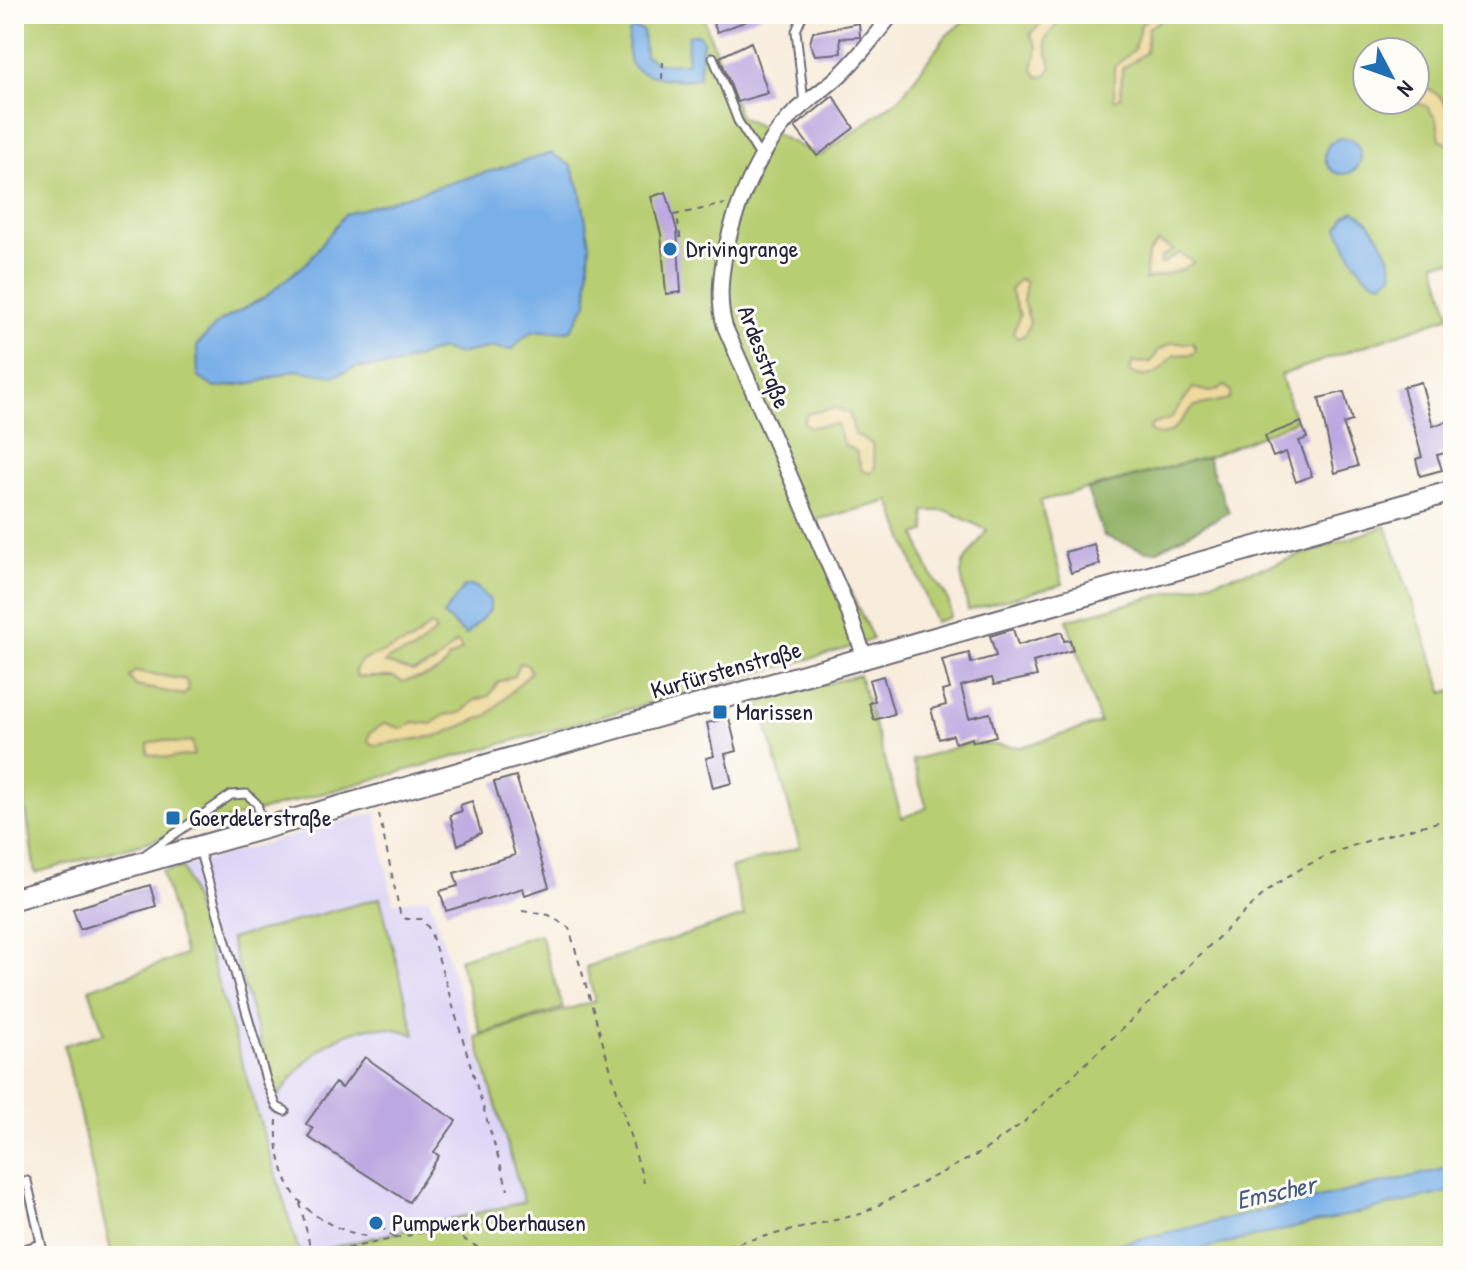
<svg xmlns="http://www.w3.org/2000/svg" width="1467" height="1270" font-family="'Patrick Hand',sans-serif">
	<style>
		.built { fill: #ddd5f6 }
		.green { fill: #b7ce72; stroke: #6c7856; stroke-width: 2; fill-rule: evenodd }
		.forest { fill: #91b164; stroke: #5a6a50; stroke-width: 2 }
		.sand { fill: #eeda9e; stroke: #887e6c; stroke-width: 2 }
		.water { fill: #7ab0e8; stroke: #4e6992; stroke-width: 2 }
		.building { fill: #bda9e1 }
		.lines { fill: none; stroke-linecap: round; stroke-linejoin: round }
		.lane-casing { stroke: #6d6973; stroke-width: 11 }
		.street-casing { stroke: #6d6973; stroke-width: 18 }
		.secondary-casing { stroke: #6d6973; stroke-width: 24 }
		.path { stroke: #6d6973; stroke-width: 2; stroke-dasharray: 6 6; stroke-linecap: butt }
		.lane { stroke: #fff; stroke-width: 7 }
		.street { stroke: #fff; stroke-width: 14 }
		.secondary { stroke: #fff; stroke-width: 20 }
		.poi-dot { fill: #1f6fb2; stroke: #fdfcf7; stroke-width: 3 }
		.labels { text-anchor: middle; stroke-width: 6; stroke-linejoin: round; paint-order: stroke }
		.poi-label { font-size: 24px; fill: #22223b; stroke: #fdfcf7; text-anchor: start }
		.street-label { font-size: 24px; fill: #22223b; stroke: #fdfcf7 }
		.water-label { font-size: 26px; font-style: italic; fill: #455b80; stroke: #fdfcf7 }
	</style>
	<rect width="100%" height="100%" fill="#fdfcf7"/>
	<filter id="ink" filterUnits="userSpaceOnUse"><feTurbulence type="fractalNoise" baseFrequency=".0125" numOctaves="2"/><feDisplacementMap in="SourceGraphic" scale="16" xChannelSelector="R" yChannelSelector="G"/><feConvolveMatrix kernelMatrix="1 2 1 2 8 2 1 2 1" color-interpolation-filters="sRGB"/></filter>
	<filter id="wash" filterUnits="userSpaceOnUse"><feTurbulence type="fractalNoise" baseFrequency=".006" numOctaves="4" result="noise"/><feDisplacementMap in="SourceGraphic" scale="32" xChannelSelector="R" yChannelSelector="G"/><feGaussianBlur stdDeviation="1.8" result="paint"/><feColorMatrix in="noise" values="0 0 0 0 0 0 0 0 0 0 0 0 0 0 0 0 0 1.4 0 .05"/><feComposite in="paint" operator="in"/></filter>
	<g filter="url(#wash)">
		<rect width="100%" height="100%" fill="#f8ecdb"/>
		<path class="built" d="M376,812L393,903L429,897L525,1202L300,1256L183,867Z"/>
		<path class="green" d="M14,14H702L740,117L820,156L900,98L946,36L972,14H1453V261L1435,262L1450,316L1281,375L1295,421L1209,457L1040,501L1063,584L968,610L961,574L963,563L987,530L948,511H924L926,531L916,535C921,547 924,561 930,572C939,589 952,595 950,617L935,622L890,501L816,520L873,639L845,649L35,873L14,725ZM1367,52H1415V100H1367Z
			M1386,526L1444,693L1453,690V1256H112L64,1045L104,1033L89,989L185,955L162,872L183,867L300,1255L524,1202L476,1037L595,1001L586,967L744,916L731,868L800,847L760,701L859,675L902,818L927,808L912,760L970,743L1021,747L1100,723L1067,620L1272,565Z
			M380,898L415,1035C357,1010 310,1049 279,1096L272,1082L230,939Z
			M540,934L563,1008L481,1034L459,959Z"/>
		<path class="forest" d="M1207,457L1229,512L1156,551H1146L1104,536L1087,490Z"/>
		<path class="sand" d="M1051,14H1069L1060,20L1045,40L1051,68L1046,76L1039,77L1033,71L1037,47L1030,34Z
			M1155,14H1171L1148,28L1146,52L1122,69L1121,97L1114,100V67L1134,50L1141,24Z
			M1415,86C1447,90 1457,117 1452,146L1440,140L1437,121L1427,106L1406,100H1415Z
			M1158,242L1174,250L1161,257V265L1179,253L1194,262L1181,270L1145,280L1148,254Z
			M1019,279L1026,282L1023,301L1030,322L1025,335L1017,338L1013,333L1020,315L1010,291Z
			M1172,343H1193L1196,350L1193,354L1174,355C1161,370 1152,383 1130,372L1132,363L1151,362L1159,350Z
			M1225,386L1231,391L1230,399L1195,406C1181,416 1172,445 1149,431L1151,425L1170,419L1193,388L1211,392Z
			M835,408L849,413L855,434L872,444L875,468L871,473L862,471L856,451L844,445L837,424L810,427L803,422L807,414Z
			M431,625L436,631L415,650L387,659L385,663L413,672L435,663L457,642L462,650L448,659C441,678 419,676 403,682L394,677H357L355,670L361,661L412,641Z
			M519,663L528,665L531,672L488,715L438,736L374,745L368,742L370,733L385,723L402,729L414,722L431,724L445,715L461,713L475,700L489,696L498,682L514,676Z
			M135,671L186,680L189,690L184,695L136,686L129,677Z
			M163,740L176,743L192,741L194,755L168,758L148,754V744Z"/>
		<path class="water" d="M634,28L643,31L645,56L658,63H687L688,36L699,34L703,40L699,77C685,83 640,78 631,64C626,56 629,42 629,32Z
			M1325 156a18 18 0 1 1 36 0a18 18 0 1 1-36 0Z
			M551,153L571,166L580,189L590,243L587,303L571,330C537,337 539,318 512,350L493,347L457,354L441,349L392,366L355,367L335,376L295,370L259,382L215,388L198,377L197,345L219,322L265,297L308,261L345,214Z
			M1355,211C1373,221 1392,254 1393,274L1382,283C1358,280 1348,247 1338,228L1345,216Z
			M465,586H475L490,600V610L466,635L443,615Z
			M1453,1167V1191L1172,1256H1066Z"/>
		<g id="blocks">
			<path class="building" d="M710,14H762L763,15L717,32Z
				M859,23L860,37L840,38L841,53L815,55L810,43L813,32Z
				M751,42L768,93L737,102L720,57Z
				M833,96L854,128L817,156L795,127Z
				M666,192L677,230L681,292L666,294L661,234L651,197Z
				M1421,382L1433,426L1453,420V451L1437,455L1442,470L1420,476L1416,459L1422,457L1403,387Z
				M1344,392L1352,421L1343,424L1358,466L1335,473L1319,398Z
				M1301,422L1307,438L1299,441L1312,476L1296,482L1286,452L1273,457L1265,436Z
				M1094,544L1100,564L1071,573L1065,552Z
				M1013,629L1018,645L1062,632L1064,641L1070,640L1073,650L1033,662L1037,676L994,685L992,678L961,686L969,718L990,713L996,736L973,742L972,738L955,743L953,735L939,739L931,709L946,705L942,691L950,689L942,660L969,653L971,663L996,656L990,636Z
				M883,676L894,714L874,720L869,703L875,701L869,680Z
				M729,718L737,751L725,754L732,783L713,788L706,758L714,756L707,723Z
				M516,776L549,887L525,895L523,888L446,911L440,891L458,886L454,873L515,855L494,782Z
				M472,801L481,833L458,845L450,815L462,811L460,805Z
				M150,885L156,906L80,929L73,909Z
				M365,1057L456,1121L434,1152L439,1156L409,1202L308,1137L313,1129L306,1124L335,1083L342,1088Z"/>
		</g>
	</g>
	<g filter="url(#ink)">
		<use href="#blocks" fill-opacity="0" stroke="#6d6973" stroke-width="2"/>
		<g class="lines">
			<g class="lane-casing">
				<path id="lane" d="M803,14L796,31L804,103
					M713,57L738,121L760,156
					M199,849L267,1083L277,1107L285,1111
					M146,854L231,795L247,794L257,804L263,826
					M14,1185L27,1181L44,1256
					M14,1252L41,1244"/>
			</g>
			<g class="street-casing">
				<path id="street" d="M865,658L845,602L725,327C707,267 748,163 789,118C806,100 828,88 845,70C862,53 877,33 892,14"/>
			</g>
			<g class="secondary-casing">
				<path id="secondary" d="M14,899L1453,491"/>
			</g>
			<path class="path" d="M662,79L663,62
				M674,215L725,204
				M673,243L681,242L677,215
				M379,814L400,913L406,919H422L430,930L508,1190
				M522,911L549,915L569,928L644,1183
				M277,1120C274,1185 303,1222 365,1236L368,1243
				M300,1203L312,1255
				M371,1219L395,1238
				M312,1256L444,1228L493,1256
				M681,1256L861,1214L982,1152L1024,1122L1266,892C1323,847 1385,836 1453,818"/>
			<use href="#lane" class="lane"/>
			<use href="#street" class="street"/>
			<use href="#secondary" class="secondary"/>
		</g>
	</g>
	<g class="poi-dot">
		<circle cx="670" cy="249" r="8"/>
		<rect x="712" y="704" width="16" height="16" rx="4"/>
		<rect x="165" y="810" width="16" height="16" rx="4"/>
		<circle cx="376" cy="1223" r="8"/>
	</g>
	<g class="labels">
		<g class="poi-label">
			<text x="686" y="257">Drivingrange</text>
			<text x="736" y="720">Marissen</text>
			<text x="189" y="826">Goerdelerstraße</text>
			<text x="392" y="1231">Pumpwerk Oberhausen</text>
		</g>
		<g class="street-label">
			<text transform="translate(764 357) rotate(69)" y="8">Ardesstraße</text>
			<text transform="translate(726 670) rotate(-16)" y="8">Kurfürstenstraße</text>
		</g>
		<g class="water-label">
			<text transform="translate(1276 1192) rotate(-12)" y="9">Emscher</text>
		</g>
	</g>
	<rect width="1467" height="1270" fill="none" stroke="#fdfcf7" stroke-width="48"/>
	<g transform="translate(1391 76) rotate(131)"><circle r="38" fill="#fdfcf7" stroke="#a5a5ac" stroke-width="2"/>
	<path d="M0-6L14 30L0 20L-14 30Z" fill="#1f6fb2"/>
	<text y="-12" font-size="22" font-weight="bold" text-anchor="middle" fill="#22223b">N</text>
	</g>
</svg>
